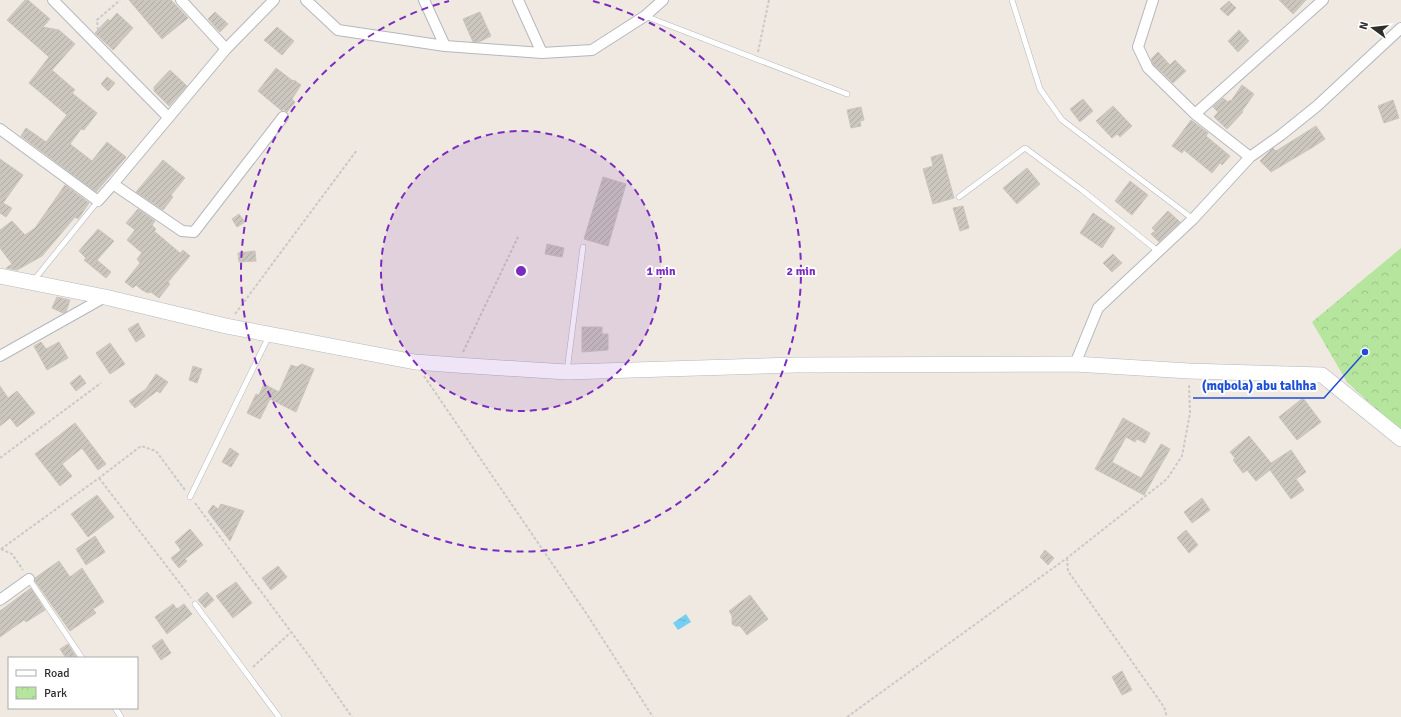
<svg xmlns="http://www.w3.org/2000/svg" width="1401" height="717" font-family="Signika,sans-serif">
	<style>
		.park { fill: url(#park-crowns) }
		.water { fill: url(#water-ripples) }
		.building { fill: url(#building-hatch); stroke: #cbc5ba }
		.lines { fill: none; stroke-linecap: round; stroke-linejoin: round }
		.lane-casing { stroke: #b4b7c1; stroke-width: 6 }
		.street-casing { stroke: #b4b7c1; stroke-width: 12 }
		.secondary-casing { stroke: #b4b7c1; stroke-width: 16 }
		.path { stroke: #c9c9c9; stroke-width: 2; stroke-dasharray: 3 2; stroke-linecap: butt }
		.lane { stroke: #fff; stroke-width: 5 }
		.street { stroke: #fff; stroke-width: 10 }
		.secondary { stroke: #fff; stroke-width: 15 }
		.ring { fill: none; stroke: #7b2cbf; stroke-width: 2; stroke-dasharray: 7 5 }
		.centre { fill: #7b2cbf; stroke: #fff; stroke-width: 2 }
		.ring-label { font-size: 12px; text-anchor: middle; font-weight: bold; fill: #7b2cbf; stroke: #fff; stroke-width: 4; stroke-linejoin: round; paint-order: stroke }
		.leader { fill: none; stroke: #1d4ed8; stroke-width: 1.5 }
		.callout-dot { fill: #1d4ed8; stroke: #fff; stroke-width: 1.5 }
		.callout-label { font-size: 13px; text-anchor: middle; font-weight: bold; fill: #1d4ed8; stroke: #fff; stroke-width: 4; stroke-linejoin: round; paint-order: stroke }
	</style>
	<defs>
		<pattern id="park-crowns" width="20" height="18" patternUnits="userSpaceOnUse"><rect width="20" height="18" fill="#b6e59e"/><path d="M2 6a3 3 0 1 1 6 0M12 15a3 3 0 1 1 6 0" fill="none" stroke="#9dc588"/></pattern>
		<pattern id="water-ripples" width="26" height="14" patternUnits="userSpaceOnUse"><rect width="26" height="14" fill="#75cff0"/><path d="M2 4q2-2 4 0t4 0M15 11q2-2 4 0t4 0" fill="none" stroke="#66b2ce"/></pattern>
		<pattern id="building-hatch" width="6" height="6" patternUnits="userSpaceOnUse"><rect width="6" height="6" fill="#cbc7bf"/><path d="M-1 1l2-2M0 6l6-6M5 7l2-2" fill="none" stroke="#afaba4"/></pattern>
	</defs>
	<rect width="100%" height="100%" fill="#efe9e1"/>
	<path class="park" d="M1401,248V432L1347,382L1312,322Z"/>
	<path class="water" d="M686,614L691,622L678,630L673,623Z"/>
	<path class="building" d="M25,0H28L50,19L43,27L59,30L75,44L52,70L75,90L72,93L97,113L84,130L81,129L70,144L92,161L107,142L126,157L96,192L21,136L26,128L46,142L67,115L29,83L49,57L7,20Z
		M129,0H171L188,18L162,39Z
		M1279,0H1306L1293,14Z
		M1229,1L1236,8L1228,16L1220,9Z
		M215,12L228,24L220,32L208,19Z
		M480,12L491,36L479,42H473L463,19Z
		M117,13L133,28L113,50L95,33L108,19L110,21Z
		M277,27L294,41L282,55L264,40Z
		M1239,30L1249,41L1238,52L1228,41Z
		M1158,52L1170,65L1175,60L1186,71L1173,83L1153,64L1151,59Z
		M276,68L293,81L294,80L301,85L292,99L295,102L287,112L283,109L282,111L258,91Z
		M170,70L187,86L169,106L154,91V87Z
		M107,77L115,83L108,91L101,84Z
		M1242,85L1254,94L1242,111L1243,112L1227,129L1214,117L1218,112L1213,107L1223,98L1228,102L1230,100L1231,101Z
		M1083,99L1093,111L1080,122L1070,109Z
		M1393,100L1399,118L1384,123L1378,106Z
		M1113,106L1132,126L1120,137L1117,134L1112,138L1096,121Z
		M861,107L864,120L860,121L861,126L851,128L847,110Z
		M1191,120L1208,133L1206,136L1230,156L1222,165L1220,163L1212,173L1184,150L1182,153L1172,146Z
		M1316,126L1325,139L1313,147L1271,172L1260,161L1273,148L1276,151Z
		M942,154L954,198L933,204L923,169L933,166L931,157Z
		M0,159L23,175L3,203L12,208L6,217L0,213Z
		M163,160L185,178L171,195L173,197L163,210L136,192Z
		M1027,168L1040,184L1017,204L1003,188Z
		M603,177L626,184L608,246L584,239Z
		M1130,181L1148,195L1132,215L1115,201Z
		M65,185L89,203L78,219L75,217L42,256L17,270L6,268L12,264L0,248V230L12,221L25,235L35,228Z
		M963,206L969,228L960,231L953,208Z
		M138,209L155,221L152,225L156,229L154,231L180,253L183,250L190,256L168,282L170,284L159,298L151,292L148,293L142,290L136,285L133,288L125,282L140,263L137,259L142,253L127,240L135,230L126,223Z
		M1168,211L1180,222L1159,242L1151,234L1155,231L1152,228Z
		M1093,213L1115,228L1102,248L1080,233Z
		M239,214L245,222L237,227L232,219Z
		M98,229L114,241L97,260L111,272L106,278L84,260L86,258L79,251Z
		M547,244L564,248L562,257L545,254Z
		M255,251L256,261L239,262L238,253Z
		M1113,254L1122,263L1112,272L1103,263Z
		M57,297L70,300L66,312L63,313L52,308Z
		M138,323L145,336L136,342L128,329Z
		M582,327H602V334H608V350L582,352Z
		M41,342L46,349L59,342L68,358L47,370L34,346Z
		M110,343L125,364L110,374L96,353Z
		M302,364L314,369L296,412L270,399L260,419L247,413L256,394L259,395L264,384L279,392L291,365L297,367Z
		M193,366L202,369L197,383L189,380Z
		M156,374L168,382L160,393L157,391L135,408L129,401L146,389Z
		M80,375L86,383L76,391L70,383Z
		M0,386L8,398L17,391L35,413L17,427L10,418L0,426Z
		M1303,398L1321,422L1297,440L1279,417Z
		M1123,418L1150,433L1145,443L1137,439L1135,442L1126,437L1112,462L1141,478L1161,444L1170,449L1144,495L1095,469Z
		M75,423L106,464L98,470L82,448L62,464L72,476L60,486L35,454Z
		M1249,436L1271,463L1291,450L1306,472L1296,479L1304,490L1291,499L1270,470L1256,481L1247,470L1243,473L1233,460L1235,458L1230,452Z
		M230,448L239,454L231,467L222,462Z
		M97,495L114,517L88,537L71,514Z
		M1202,498L1210,510L1192,523L1184,512Z
		M221,504L244,511L230,541L208,512L213,505L218,509Z
		M190,529L203,545L185,559L187,561L179,568L171,558L181,550L175,542Z
		M1186,530L1198,545L1189,553L1177,538Z
		M95,536L105,552L86,565L76,549Z
		M1045,550L1054,558L1048,565L1040,557Z
		M59,561L70,577L82,568L104,602L93,609L96,613L70,631L35,581V578Z
		M278,566L287,577L271,590L262,578Z
		M236,582L252,603L233,618L216,596Z
		M31,588L45,610L26,622L24,620L0,637V611Z
		M207,592L214,600L205,608L198,600Z
		M750,595L768,619L747,635L740,626H735L732,624V616L729,611Z
		M173,604L177,609L184,604L192,614L167,634L155,617Z
		M162,639L171,653L161,660L152,646Z
		M68,644L77,658H66L60,649Z
		M1122,671L1132,690L1122,695L1112,677Z"/>
	<g class="lines">
		<g class="lane-casing">
			<path id="lane" d="M1012,0L1040,89L1062,120L1193,219
				M645,16L847,94
				M959,197L1025,148L1082,190L1159,252
				M34,280L98,201
				M567,371L583,247
				M190,497L269,336
				M29,579L82,658
				M195,604L279,717
				M115,708L121,717"/>
		</g>
		<g class="street-casing">
			<path id="street" d="M53,0L168,117
				M181,0L226,49
				M306,0L338,30L445,46L542,53L592,50L645,16L663,0
				M424,0L445,46
				M518,0L542,53
				M1153,0L1138,47L1148,68L1195,114L1250,157
				M1195,114L1323,0
				M0,129L98,201L113,184L182,231L194,232L283,117
				M113,184L226,49L274,0
				M0,356L105,297
				M1075,364L1098,308L1193,219L1250,157L1281,135L1317,106L1401,28
				M0,600L29,579"/>
		</g>
		<g class="secondary-casing">
			<path id="secondary" d="M0,276L105,297L226,326L415,362L456,365L567,372L796,365L1075,364L1189,371L1322,375L1401,439"/>
		</g>
		<path class="path" d="M98,30L97,20L120,0
			M758,52L769,0
			M235,314L357,150
			M463,352L518,237
			M424,376L588,616L653,717
			M0,458L101,383
			M99,478L191,598
			M195,503L312,660L352,717
			M1,549L99,478L141,446L156,451L185,490
			M1,549L12,554L23,570
			M1067,558L1068,571L1164,707L1167,717
			M253,667L290,633
			M847,717L1067,558L1167,479L1182,456L1190,413L1189,384"/>
		<use href="#lane" class="lane"/>
		<use href="#street" class="street"/>
		<use href="#secondary" class="secondary"/>
	</g>
	<circle cx="521" cy="271" r="140" fill="#7b2cbf" fill-opacity=".12"/>
	<g class="ring">
		<circle cx="521" cy="271" r="140"/>
		<path d="M593 1A280 280 0 1 1 449 1"/>
	</g>
	<circle cx="521" cy="271" r="6" class="centre"/>
	<g class="ring-label">
		<text x="661" y="275">1 min</text>
		<text x="801" y="275">2 min</text>
	</g>
	<path class="leader" d="M1365 352L1324 398H1193"/>
	<circle class="callout-dot" cx="1365" cy="352" r="4"/>
	<g class="callout-label">
		<text x="1259" y="390">(mqbola) abu talhha</text>
	</g>
	<rect x="8" y="657" width="130" height="52" fill="#ffffff" stroke="#ababab"/>
	<rect x="16" y="670" width="20" height="6" fill="#ffffff" stroke="#ababab"/>
	<text x="44" y="677" font-size="12" fill="#2e2e2e">Road</text>
	<rect x="16" y="687" width="20" height="12" fill="url(#park-crowns)" stroke="#ababab"/>
	<text x="44" y="697" font-size="12" fill="#2e2e2e">Park</text>
	<g transform="translate(1373 28) rotate(285)" stroke="#ffffff" stroke-width="3" paint-order="stroke">
	<path d="M0-3L7 15L0 10L-7 15Z" fill="#2e2e2e"/>
	<text y="-6" font-size="11" font-weight="bold" text-anchor="middle" fill="#2e2e2e">N</text>
	</g>
</svg>
